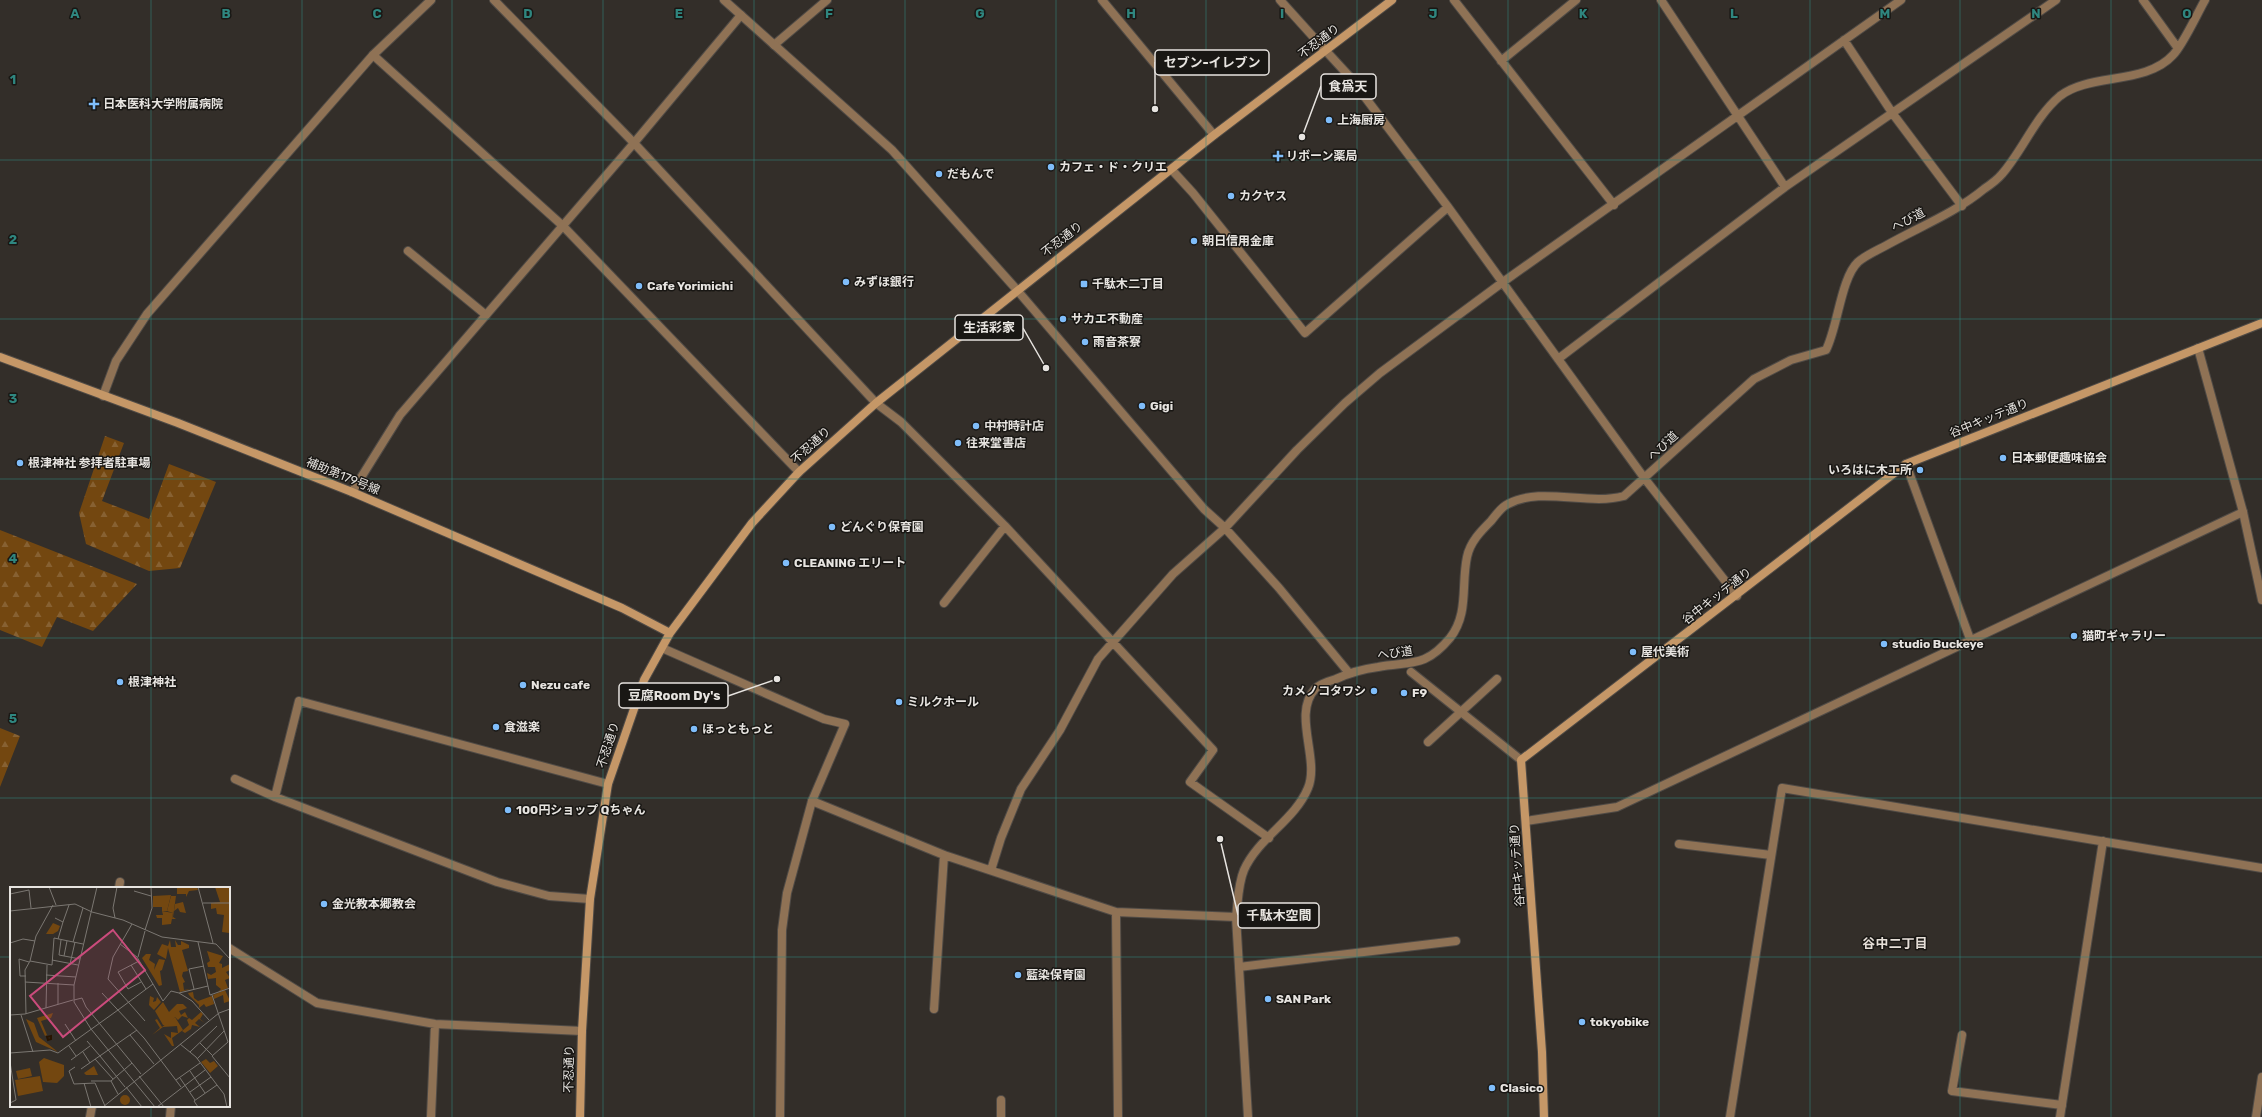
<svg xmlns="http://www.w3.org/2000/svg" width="2262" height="1117" font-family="Rubik,'Noto Sans JP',sans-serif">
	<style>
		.forest { fill: url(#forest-firs) }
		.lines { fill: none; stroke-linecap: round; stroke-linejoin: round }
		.lane-casing { stroke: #504b46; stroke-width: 10 }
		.street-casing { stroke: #504b46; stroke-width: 10 }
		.secondary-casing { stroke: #504b46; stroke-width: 10 }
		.lane { stroke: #8f7255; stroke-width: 8 }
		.street { stroke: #8f7255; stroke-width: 8 }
		.secondary { stroke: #c59767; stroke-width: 8 }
		.grid { fill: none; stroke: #2f867f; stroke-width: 1; stroke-opacity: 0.55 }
		.poi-dot { fill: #7fbdfa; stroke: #191714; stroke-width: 1.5 }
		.labels { text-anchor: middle; stroke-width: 3; stroke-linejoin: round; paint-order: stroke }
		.street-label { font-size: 12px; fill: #e7e4e0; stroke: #191714 }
		.poi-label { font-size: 12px; font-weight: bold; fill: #e7e4e0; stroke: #191714; text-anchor: start }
		.neighbourhood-label { font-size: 13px; font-weight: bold; fill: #e6dfd8; stroke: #191714 }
		.inset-river { fill: none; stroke: #281400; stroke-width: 2 }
		.inset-road { fill: none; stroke: #7b7772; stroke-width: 1 }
		.view { fill: #cb4b7c; fill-opacity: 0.15; stroke: #cb4b7c; stroke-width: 2 }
		.inset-edge { fill: none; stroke: #e7e4e0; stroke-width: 2 }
		.grid-label { font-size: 13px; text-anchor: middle; font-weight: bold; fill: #2f867f; stroke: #191714; stroke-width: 3; stroke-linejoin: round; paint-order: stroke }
		.leader { fill: none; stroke: #e7e4e0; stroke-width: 1.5 }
		.callout-dot { fill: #e7e4e0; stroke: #191714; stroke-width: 1.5 }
		.callout { fill: #191714; stroke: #e7e4e0; stroke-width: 1.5 }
		.callout-label { font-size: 13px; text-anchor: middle; font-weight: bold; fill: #e7e4e0 }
	</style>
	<defs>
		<pattern id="forest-firs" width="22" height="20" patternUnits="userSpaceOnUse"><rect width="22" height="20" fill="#734710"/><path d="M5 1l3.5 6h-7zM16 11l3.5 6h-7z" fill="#876132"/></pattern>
	</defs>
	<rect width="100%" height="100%" fill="#332e29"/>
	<path class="forest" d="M105,436L124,443L102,501L149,519L169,464L216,482L180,568L149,571L86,544L79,513Z
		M0,530L137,584L93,631L57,617L42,647L0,630Z
		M0,728L20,736L0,787Z"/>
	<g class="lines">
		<g class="lane-casing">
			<path id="lane" d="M1454,0L1614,205
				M1661,0L1785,187
				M2143,0L2177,47
				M1844,40L1893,114L1962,206
				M774,45L827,0
				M1326,51L1349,76L1448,207L1645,479L1737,596
				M373,55L563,226L799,472
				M1501,61L1576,0
				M634,143L741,15
				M1172,170L1193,193L1305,333L1448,207
				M408,251L486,315
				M1017,290L1204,509L1225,528L1279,588L1349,673
				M1558,359L1785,187L2056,0
				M876,403L901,422L1005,526L1213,750L1190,782L1269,838
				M1906,464L1970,639
				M944,603L1005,526
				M1428,742L1497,679
				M235,779L275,797L497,882L549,896L590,899
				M275,797L299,701L608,784
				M812,801L944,855L1116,912L1236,917C1238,902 1238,884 1244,870C1258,838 1295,820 1308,788C1320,759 1292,714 1315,689C1319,684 1329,681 1336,679C1349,673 1363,669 1378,667C1411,661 1425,668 1450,638C1469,614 1461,585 1467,557C1470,542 1481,531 1491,521C1496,515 1501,507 1508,504C1541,486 1588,506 1624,496L1754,379L1791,360L1826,350C1838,326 1841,278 1858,262C1866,255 1878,250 1887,245C1919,227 1955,213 1984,189C1990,185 1997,180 2002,174C2023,150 2035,117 2060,96C2089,73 2146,85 2173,55C2183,45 2197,14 2205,0
				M1526,821L1617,807L2243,512
				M1679,844L1771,855
				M991,870L1001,838L1021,789L1060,730L1098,659L1173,574L1225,528L1297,450L1345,403L1380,373L1503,282L1901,0
				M119,888L120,882
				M1116,912L1118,1117
				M229,948L317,1003L435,1024L582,1031
				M1239,967L1456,941
				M934,1009L944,855
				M1962,1035L1952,1091L2062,1105
				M1001,1100V1117
				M90,1117L92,1106
				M431,1117L435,1024"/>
		</g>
		<g class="street-casing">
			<path id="street" d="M494,0L634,143L876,403
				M724,0L892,150L1017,290
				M1102,0L1214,135
				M1280,0L1326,51
				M2198,348L2243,512L2262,600
				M103,396L116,361L147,314L373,55L431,0
				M352,492L400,415L634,143
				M662,648L824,719L845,724L812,801L787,893L782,930L780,1117
				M1411,672L1521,760
				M1236,917L1248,1117
				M170,1117L171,1106
				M1730,1117L1782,788L2262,868
				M2060,1117L2103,841
				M2256,1117L2262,1077"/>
		</g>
		<g class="secondary-casing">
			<path id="secondary" d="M0,357L178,423L352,492L622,608L670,633
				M580,1117L582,1031L590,899L608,784L644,680L670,633L752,523L799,472L876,403L1214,135L1392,0
				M1544,1117L1542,1052L1521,760L1906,464L2262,323"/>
		</g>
		<use href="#lane" class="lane"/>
		<use href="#street" class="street"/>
		<use href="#secondary" class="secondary"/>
	</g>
	<path class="grid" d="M151,0V888M302,0V1117M452,0V1117M603,0V1117M754,0V1117M905,0V1117M1056,0V1117M1206,0V1117M1357,0V1117M1508,0V1117M1659,0V1117M1810,0V1117M1960,0V1117M2111,0V1117M0,160H2262M0,319H2262M0,479H2262M0,638H2262M0,798H2262M0,957H11M229,957H2262M151,1106V1117"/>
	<g class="poi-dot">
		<path d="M92 98h4v4h4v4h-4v4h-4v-4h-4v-4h4z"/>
		<circle cx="1329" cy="120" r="4"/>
		<path d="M1276 150h4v4h4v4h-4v4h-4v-4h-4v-4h4z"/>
		<circle cx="1051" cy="167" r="4"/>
		<circle cx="939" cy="174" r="4"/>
		<circle cx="1231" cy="196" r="4"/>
		<circle cx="1194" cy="241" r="4"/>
		<circle cx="846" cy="282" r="4"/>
		<rect x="1080" y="280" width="8" height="8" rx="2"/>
		<circle cx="639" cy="286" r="4"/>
		<circle cx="1063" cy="319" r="4"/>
		<circle cx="1085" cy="342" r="4"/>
		<circle cx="1142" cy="406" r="4"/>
		<circle cx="976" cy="426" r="4"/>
		<circle cx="958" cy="443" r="4"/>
		<circle cx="2003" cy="458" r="4"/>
		<circle cx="20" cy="463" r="4"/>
		<circle cx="1920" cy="470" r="4"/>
		<circle cx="832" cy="527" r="4"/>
		<circle cx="786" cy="563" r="4"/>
		<circle cx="2074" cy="636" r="4"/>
		<circle cx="1884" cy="644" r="4"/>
		<circle cx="1633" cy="652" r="4"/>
		<circle cx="120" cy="682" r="4"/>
		<circle cx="523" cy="685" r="4"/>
		<circle cx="1374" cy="691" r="4"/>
		<circle cx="1404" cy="693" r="4"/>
		<circle cx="899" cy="702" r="4"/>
		<circle cx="496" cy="727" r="4"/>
		<circle cx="694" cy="729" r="4"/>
		<circle cx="508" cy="810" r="4"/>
		<circle cx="324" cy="904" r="4"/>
		<circle cx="1018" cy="975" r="4"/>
		<circle cx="1268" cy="999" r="4"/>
		<circle cx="1582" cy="1022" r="4"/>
		<circle cx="1492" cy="1088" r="4"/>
	</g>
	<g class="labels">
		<g class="street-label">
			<text transform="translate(1319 41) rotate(-37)" y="4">不忍通り</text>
			<text transform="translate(1908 220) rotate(-28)" y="4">へび道</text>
			<text transform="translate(1062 239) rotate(-38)" y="4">不忍通り</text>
			<text transform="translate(1989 418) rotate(-22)" y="4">谷中キッテ通り</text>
			<text transform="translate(811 445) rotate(-42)" y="4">不忍通り</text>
			<text transform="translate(1663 446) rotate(-43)" y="4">へび道</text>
			<text transform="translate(343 476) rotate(22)" y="4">補助第179号線</text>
			<text transform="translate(1717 596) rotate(-38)" y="4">谷中キッテ通り</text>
			<text transform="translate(1395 653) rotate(-8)" y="4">へび道</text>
			<text transform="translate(608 745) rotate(-72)" y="4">不忍通り</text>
			<text transform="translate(1517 865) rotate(-94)" y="4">谷中キッテ通り</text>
			<text transform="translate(569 1069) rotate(-89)" y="4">不忍通り</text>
		</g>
		<g class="poi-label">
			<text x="103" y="108">日本医科大学附属病院</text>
			<text x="1337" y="124">上海厨房</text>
			<text x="1286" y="160">リボーン薬局</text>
			<text x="1059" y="171">カフェ・ド・クリエ</text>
			<text x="947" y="178">だもんで</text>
			<text x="1239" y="200">カクヤス</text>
			<text x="1202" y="245">朝日信用金庫</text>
			<text x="854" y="286">みずほ銀行</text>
			<text x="1092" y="288">千駄木二丁目</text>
			<text x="647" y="290">Cafe Yorimichi</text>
			<text x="1071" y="323">サカエ不動産</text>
			<text x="1093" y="346">雨音茶寮</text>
			<text x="1150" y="410">Gigi</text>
			<text x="984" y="430">中村時計店</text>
			<text x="966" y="447">往来堂書店</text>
			<text x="2011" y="462">日本郵便趣味協会</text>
			<text x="28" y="467">根津神社 参拝者駐車場</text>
			<text x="1912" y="474" text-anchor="end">いろはに木工所</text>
			<text x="840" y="531">どんぐり保育園</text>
			<text x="794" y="567">CLEANING エリート</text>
			<text x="2082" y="640">猫町ギャラリー</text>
			<text x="1892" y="648">studio Buckeye</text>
			<text x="1641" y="656">屋代美術</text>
			<text x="128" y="686">根津神社</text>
			<text x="531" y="689">Nezu cafe</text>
			<text x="1366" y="695" text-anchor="end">カメノコタワシ</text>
			<text x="1412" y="697">F9</text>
			<text x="907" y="706">ミルクホール</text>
			<text x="504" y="731">食滋楽</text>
			<text x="702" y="733">ほっともっと</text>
			<text x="516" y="814">100円ショップ Qちゃん</text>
			<text x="332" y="908">金光教本郷教会</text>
			<text x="1026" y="979">藍染保育園</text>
			<text x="1276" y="1003">SAN Park</text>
			<text x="1590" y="1026">tokyobike</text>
			<text x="1500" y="1092">Clasico</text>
		</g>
		<g class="neighbourhood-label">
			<text x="1895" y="948">谷中二丁目</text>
		</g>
	</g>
	<g transform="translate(10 887)">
		<rect width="220" height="220" fill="#332e29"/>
		<path d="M161,8L157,24H152V20H143V9Z" fill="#734710"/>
		<path d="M161,9H166L163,30L166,32H162L163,26L157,24ZM140,109L144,111L143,115L146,114L147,110L151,115L144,123L139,118ZM43,126L41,131L31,134L37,148L35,149L27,131ZM165,130L173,143L162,151L164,159H162L154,147L161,151V145L168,146L167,139L153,140L142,148L150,141L145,133L147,132L152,140Z" fill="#734710"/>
		<path d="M167,0H187L188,3L179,4L176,10V7H167ZM205,0H220L219,46L212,45L214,28L207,27L206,21L201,22V16L210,15ZM173,15L176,26L170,25L168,21L164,24L165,17ZM152,24L163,26L161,37L152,38V31H147L146,28H153ZM160,53L161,60H166L165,53L168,58H171V54L179,58V61L172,63L178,84L173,85L172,89L175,95L173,96L174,103L181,102L170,105L158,61L156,72L147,67L152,57L158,59ZM197,64L213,69L209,76L212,77V81L220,77V83L216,85L220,91L215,93L218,101L208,105L211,102L206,98V91L198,92L197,86L201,88L206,85L205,80H198L197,76L200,74ZM136,67H141L139,73L145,77L144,83L149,72L155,73L152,83L150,84L152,98L149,99L132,71ZM215,103L220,114L214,116L213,108L204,112L203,108ZM183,105L184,111L188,114L202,109L204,117L196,120L194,117L189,121V118L179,108L178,106ZM153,115L159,125L167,117H173L177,121L169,124L171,128L175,125L178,131L172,129L168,133L165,130L158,138H153L145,124ZM191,125L193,127L190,132L195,136L189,132L185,136L190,140L182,138L181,142L175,146L172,144L179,138L177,133L179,131L182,133ZM110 213a5 5 0 1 1 10 0a5 5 0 1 1-10 0Z" fill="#734710"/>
		<path d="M16,132L24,136L29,150L48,165L26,155Z" fill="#734710"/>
		<path d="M43,36L50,39L48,44L43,47H36ZM34,171L54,178V189L47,196L33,195L29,175ZM196,172L200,176L204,174L208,179L200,186L191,175ZM84,179L88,188H76L74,186ZM20,181L22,189L8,192L6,184ZM30,189L33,204L8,209L5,193Z" fill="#734710"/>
		<path class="inset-river" d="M41,149V152L38,153L37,150Z"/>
		<path class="inset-road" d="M39,0L46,18M87,0L64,98V115L81,142L145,220M188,0L203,56M124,4L141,9M0,7L19,3L21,21M193,16H220M0,24L65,17L82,25L113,33L152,50L206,57L220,72M45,31L53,35L59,18M105,31L103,21L107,0M135,43L142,21L141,0M48,52L53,35M51,53L49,68L70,72M63,55L73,21M188,55L200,108L220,101M0,56L13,52L25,54M110,57L127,70L153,114L161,104L169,106L198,99M54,69L57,54M128,70L135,44M42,73L68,78M20,74L42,78L44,51L73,57M129,74L108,85L118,102L131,95M60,77L65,55M121,78L136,102M36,88L66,90M16,89H10L9,72L19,75M98,92L103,70L122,37M98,92L135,134M15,95L64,98M48,96V117M184,102L179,82L194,79M92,106L134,151L171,200M169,106L182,114L199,133M202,108L218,155L202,169L220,191M64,113L72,111L76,120L131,187M36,121L37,78M108,123L143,97M16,127L15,83L20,74L26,49L43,18M0,128L15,127L63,113M11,128L23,165M55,137L66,154M120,148L144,177M77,154L90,169M190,156L202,168M170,157L186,170L207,198L214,207L217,220M59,159L66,169M73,165L80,176M180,165L207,139M0,166L40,163L48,166L108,123M90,169L115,200M85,172L103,192M187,172L214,144M61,173L80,159M0,175L6,213L0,216M65,180L59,184L64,197L85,196L95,219M71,182L127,143M180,184L195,206M129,189L154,220M170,191L185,213M166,193L190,176M81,194H101L122,176M101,194L108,207M74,196L81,220M116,200L132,220M180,205L201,190M93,220L209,126L220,122M147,220L195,183M188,220L184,214L207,198"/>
		<path class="view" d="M103,43L135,83L53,150L20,109Z"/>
		<rect width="220" height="220" class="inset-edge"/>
	</g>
	<g class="grid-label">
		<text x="75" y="18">A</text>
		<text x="226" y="18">B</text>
		<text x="377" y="18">C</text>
		<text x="528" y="18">D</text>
		<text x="679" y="18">E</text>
		<text x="829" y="18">F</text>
		<text x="980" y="18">G</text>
		<text x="1131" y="18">H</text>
		<text x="1282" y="18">I</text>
		<text x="1433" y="18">J</text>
		<text x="1583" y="18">K</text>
		<text x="1734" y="18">L</text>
		<text x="1885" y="18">M</text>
		<text x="2036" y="18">N</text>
		<text x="2187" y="18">O</text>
		<text x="13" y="84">1</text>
		<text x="13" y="244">2</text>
		<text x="13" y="403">3</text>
		<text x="13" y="563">4</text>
		<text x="13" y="723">5</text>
	</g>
	<path class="leader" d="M1155 109L1155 62M1302 137L1321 86M1046 368L1023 328M777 679L728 696M1220 839L1238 915"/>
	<g class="callout-dot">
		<circle cx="1155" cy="109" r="4"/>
		<circle cx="1302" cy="137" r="4"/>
		<circle cx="1046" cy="368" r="4"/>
		<circle cx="777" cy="679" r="4"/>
		<circle cx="1220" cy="839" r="4"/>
	</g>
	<g class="callout">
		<rect x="1155" y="50" width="114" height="25" rx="4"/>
		<rect x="1321" y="74" width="55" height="25" rx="4"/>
		<rect x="955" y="315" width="68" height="25" rx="4"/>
		<rect x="619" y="683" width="109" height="25" rx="4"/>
		<rect x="1238" y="903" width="81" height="25" rx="4"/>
	</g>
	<g class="callout-label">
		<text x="1212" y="67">セブン-イレブン</text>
		<text x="1348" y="91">食爲天</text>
		<text x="989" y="332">生活彩家</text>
		<text x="674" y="700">豆腐Room Dy's</text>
		<text x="1279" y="920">千駄木空間</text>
	</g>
</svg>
